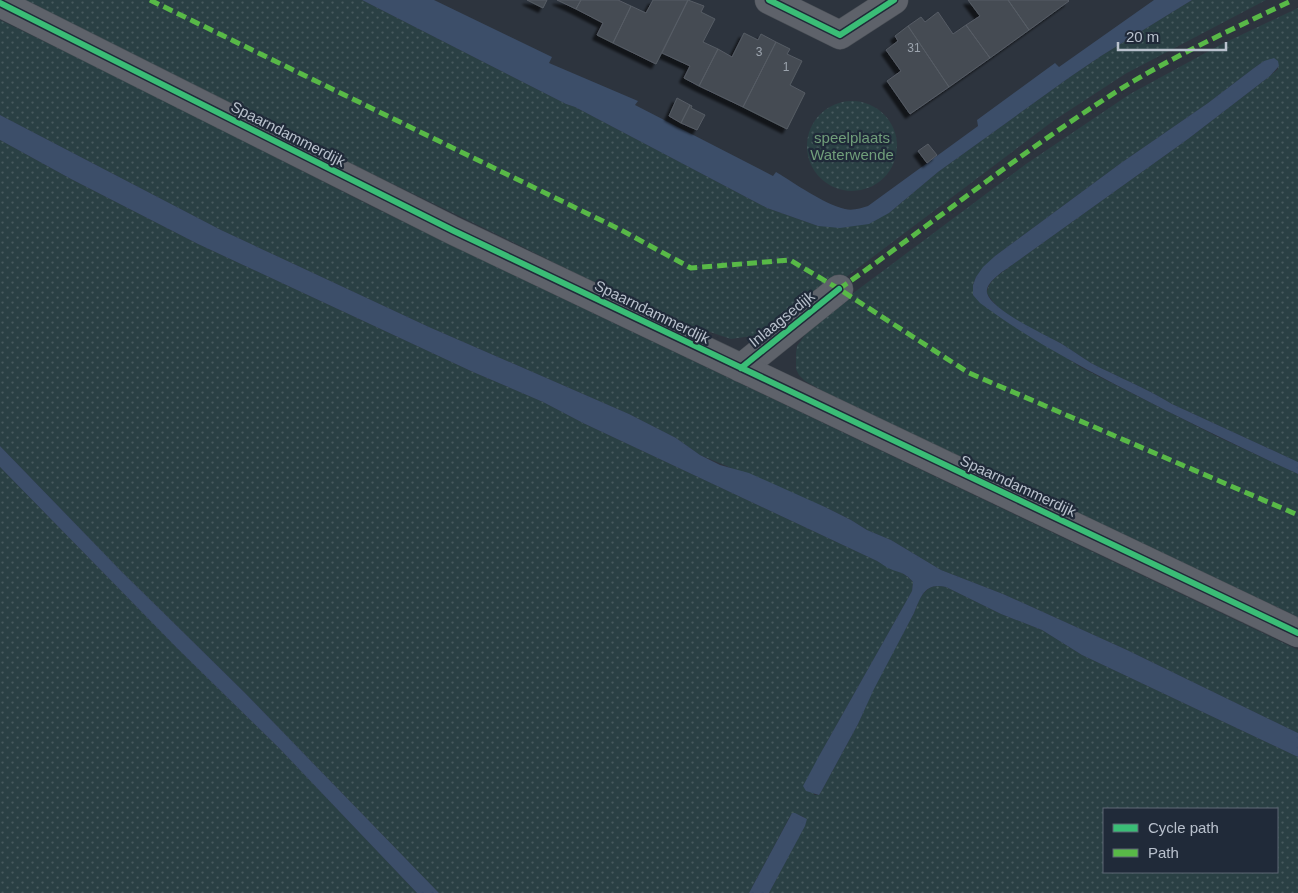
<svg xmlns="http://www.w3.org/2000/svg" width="1298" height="893" font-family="Arial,sans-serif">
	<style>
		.grass { fill: url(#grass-dots); fill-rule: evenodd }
		.water { fill: #3c4e69 }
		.building { fill: #454b53; stroke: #565c65; filter: url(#shadow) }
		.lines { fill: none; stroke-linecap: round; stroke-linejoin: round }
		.minor-casing { stroke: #4a4f56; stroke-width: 29 }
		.tertiary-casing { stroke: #4a4f56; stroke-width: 29 }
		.minor { stroke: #5e626a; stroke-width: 28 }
		.tertiary { stroke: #5e626a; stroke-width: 28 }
		.quiet { stroke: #58b947; stroke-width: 5; stroke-dasharray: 10 5; stroke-linecap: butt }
		.cycleway-casing { stroke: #202a39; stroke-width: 9 }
		.cycleway { stroke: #3abd76; stroke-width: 6 }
		.labels { text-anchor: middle; stroke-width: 4.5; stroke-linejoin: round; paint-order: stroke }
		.number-label { font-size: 12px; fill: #9ca4ae }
		.street-label { font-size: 15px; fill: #b9c1cd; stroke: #202a39 }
		.park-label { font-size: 15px; fill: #709e7a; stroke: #202a39 }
	</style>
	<defs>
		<pattern id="grass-dots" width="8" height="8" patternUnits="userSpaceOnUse" patternTransform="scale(1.25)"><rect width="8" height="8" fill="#2a4044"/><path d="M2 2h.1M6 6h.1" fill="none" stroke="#475a5e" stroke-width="1.8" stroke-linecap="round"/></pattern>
		<filter id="shadow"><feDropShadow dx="-4.5" dy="4.5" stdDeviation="1" flood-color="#0009"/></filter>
	</defs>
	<rect width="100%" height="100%" fill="#2d343e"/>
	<path class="grass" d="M23,0H362L566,104L575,107L767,208L818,226L889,213L938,172L1070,77L1101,56L1192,0H1266L1125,74L1053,121L772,333L731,339L659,315L535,253L149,65Z
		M1298,8V462L1172,404C1146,388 1118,377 1091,363C1081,357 1072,350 1062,344C1038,331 1001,318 987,293C988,280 1002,273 1012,265L1188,139L1270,76L1278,69V61H1264L1254,68L1208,103L1121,163L995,256L976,277L973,285V295L1082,368L1218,437L1298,474V617L835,398L805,381L799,375L796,369V353L797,346L807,332L848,297L1026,164L1130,94L1220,45Z
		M0,20L132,84L371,206L553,294L1298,650V733L1127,650L1003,594L941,570L891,540L867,530L851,520L825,507L700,455L676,438L629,414L429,327L221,230L0,115Z
		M807 146a45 45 0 1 1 90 0a45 45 0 1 1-90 0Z
		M0,140L71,179L198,244L473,372L543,402L583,423L877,561C890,570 903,570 913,582L912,591L819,756L814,795H819L821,792L858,724L873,689L914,613L919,600C927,588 931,584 946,587L1001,614L1042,630L1082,655L1298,757V893H769L805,825L804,817L794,813L790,816L749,893H439L244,692L121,571L0,446ZM1104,809H1277V872H1104Z
		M0,467L177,648L279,748L417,893H0Z"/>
	<path class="water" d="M362,0H434L552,57L549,63L638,101L635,105L773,176L776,172C796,184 822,203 845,209C853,211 861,208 868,206L978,126L977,120L1055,63L1059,67L1154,0H1192L1101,56L1070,77L938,172L889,213L869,224L840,228L818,226L767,208L575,107L566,104Z
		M1274,58L1278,61L1279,66L1270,76L1188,139L1012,265C1004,271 985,282 987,293C992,311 1046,335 1062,344C1072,350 1081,357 1091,363C1118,377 1146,388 1172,404L1298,462V474C1241,448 1186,421 1130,392C1078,365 1027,338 980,303L973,295V285L976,277L983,267L995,256L1121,163L1208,103L1254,68L1264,61Z
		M0,115L221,230L429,327L629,414L676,438L700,455L720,465L749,473L825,507L851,520L867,530L891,540L941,570L1003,594L1127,650L1298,733V757L1082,655L1042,630L1001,614L946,587C925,582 921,596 914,613L874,689L858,724L821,792L819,795L806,791L803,786L819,756L912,591L913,582C904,571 898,573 888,568C884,566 881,563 877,561L583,423L543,402L473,372L198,244L71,179L0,140Z
		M0,446L121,571L244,692L439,893H417L279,748L177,648L0,467Z
		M792,813H795L807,819L805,826L769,893H749Z"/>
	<path class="building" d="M527,0H547L543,8Z
		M557,0H581L576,9Z
		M581,0H618L631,6L613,43L597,35L603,23L576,9Z
		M653,0H688L656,64L613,43L631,6L646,13Z
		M688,0L704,6L701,12L715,19L703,42L718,49L699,86L684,78L690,66L662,53Z
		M968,0H1008L1029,30L990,58L966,25L980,16Z
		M1008,0H1068L1069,1L1029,30Z
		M938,12L953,34L966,25L990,58L949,87L908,26L921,17L925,22Z
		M908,26L949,87L910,114L887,81L901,71L886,50L898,41L895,36Z
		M744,33L758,40L761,34L776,42L743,107L699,86L718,49L732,57Z
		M776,42L790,49L787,54L802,61L790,85L805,93L787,129L743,107Z
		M677,98L690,105L681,123L669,116Z
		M690,105L692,106L691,108L705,115L697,130L681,123Z
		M928,144L937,155L927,163L918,151Z"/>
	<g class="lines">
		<g class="minor-casing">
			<path id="minor" d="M769,0L840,35L894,0
				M741,368L839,289"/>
		</g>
		<g class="tertiary-casing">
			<path id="tertiary" d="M0,3L454,231L1298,633"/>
		</g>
		<use href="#minor" class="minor"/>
		<use href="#tertiary" class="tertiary"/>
		<path class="quiet" d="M150,0L621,230L691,268L790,260L839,289L969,373L1298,515
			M839,289C935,222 1027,147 1127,85C1180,53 1237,27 1293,0"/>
		<g class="cycleway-casing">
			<path id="cycleway" d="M769,0L840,35L894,0
				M0,3L454,231L1298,633
				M741,368L839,289"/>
		</g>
		<use href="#cycleway" class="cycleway"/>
	</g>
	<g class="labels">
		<g class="number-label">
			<text x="914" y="52">31</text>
			<text x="759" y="56">3</text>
			<text x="786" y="71">1</text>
		</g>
		<g class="street-label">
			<text transform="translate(288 134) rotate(27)" y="5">Spaarndammerdijk</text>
			<text transform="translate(652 312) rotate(26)" y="5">Spaarndammerdijk</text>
			<text transform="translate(782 319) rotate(-39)" y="5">Inlaagsedijk</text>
			<text transform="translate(1018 486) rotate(25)" y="5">Spaarndammerdijk</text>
		</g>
		<g class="park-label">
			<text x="852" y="143">speelplaats<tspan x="852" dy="17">Waterwende</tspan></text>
		</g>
	</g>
	<rect x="1103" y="808" width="175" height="65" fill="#202a39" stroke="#5d6674"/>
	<rect x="1113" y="824" width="25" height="8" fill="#3abd76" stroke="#5d6674"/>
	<text x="1148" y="833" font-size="15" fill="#b9c1cd">Cycle path</text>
	<rect x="1113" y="849" width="25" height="8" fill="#58b947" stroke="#5d6674"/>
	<text x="1148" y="858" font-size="15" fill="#b9c1cd">Path</text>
	<path d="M1118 42v8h108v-8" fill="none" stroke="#b9c1cd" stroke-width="2.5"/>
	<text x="1126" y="42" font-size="15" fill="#b9c1cd" stroke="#202a39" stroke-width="4" paint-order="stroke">20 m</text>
</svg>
